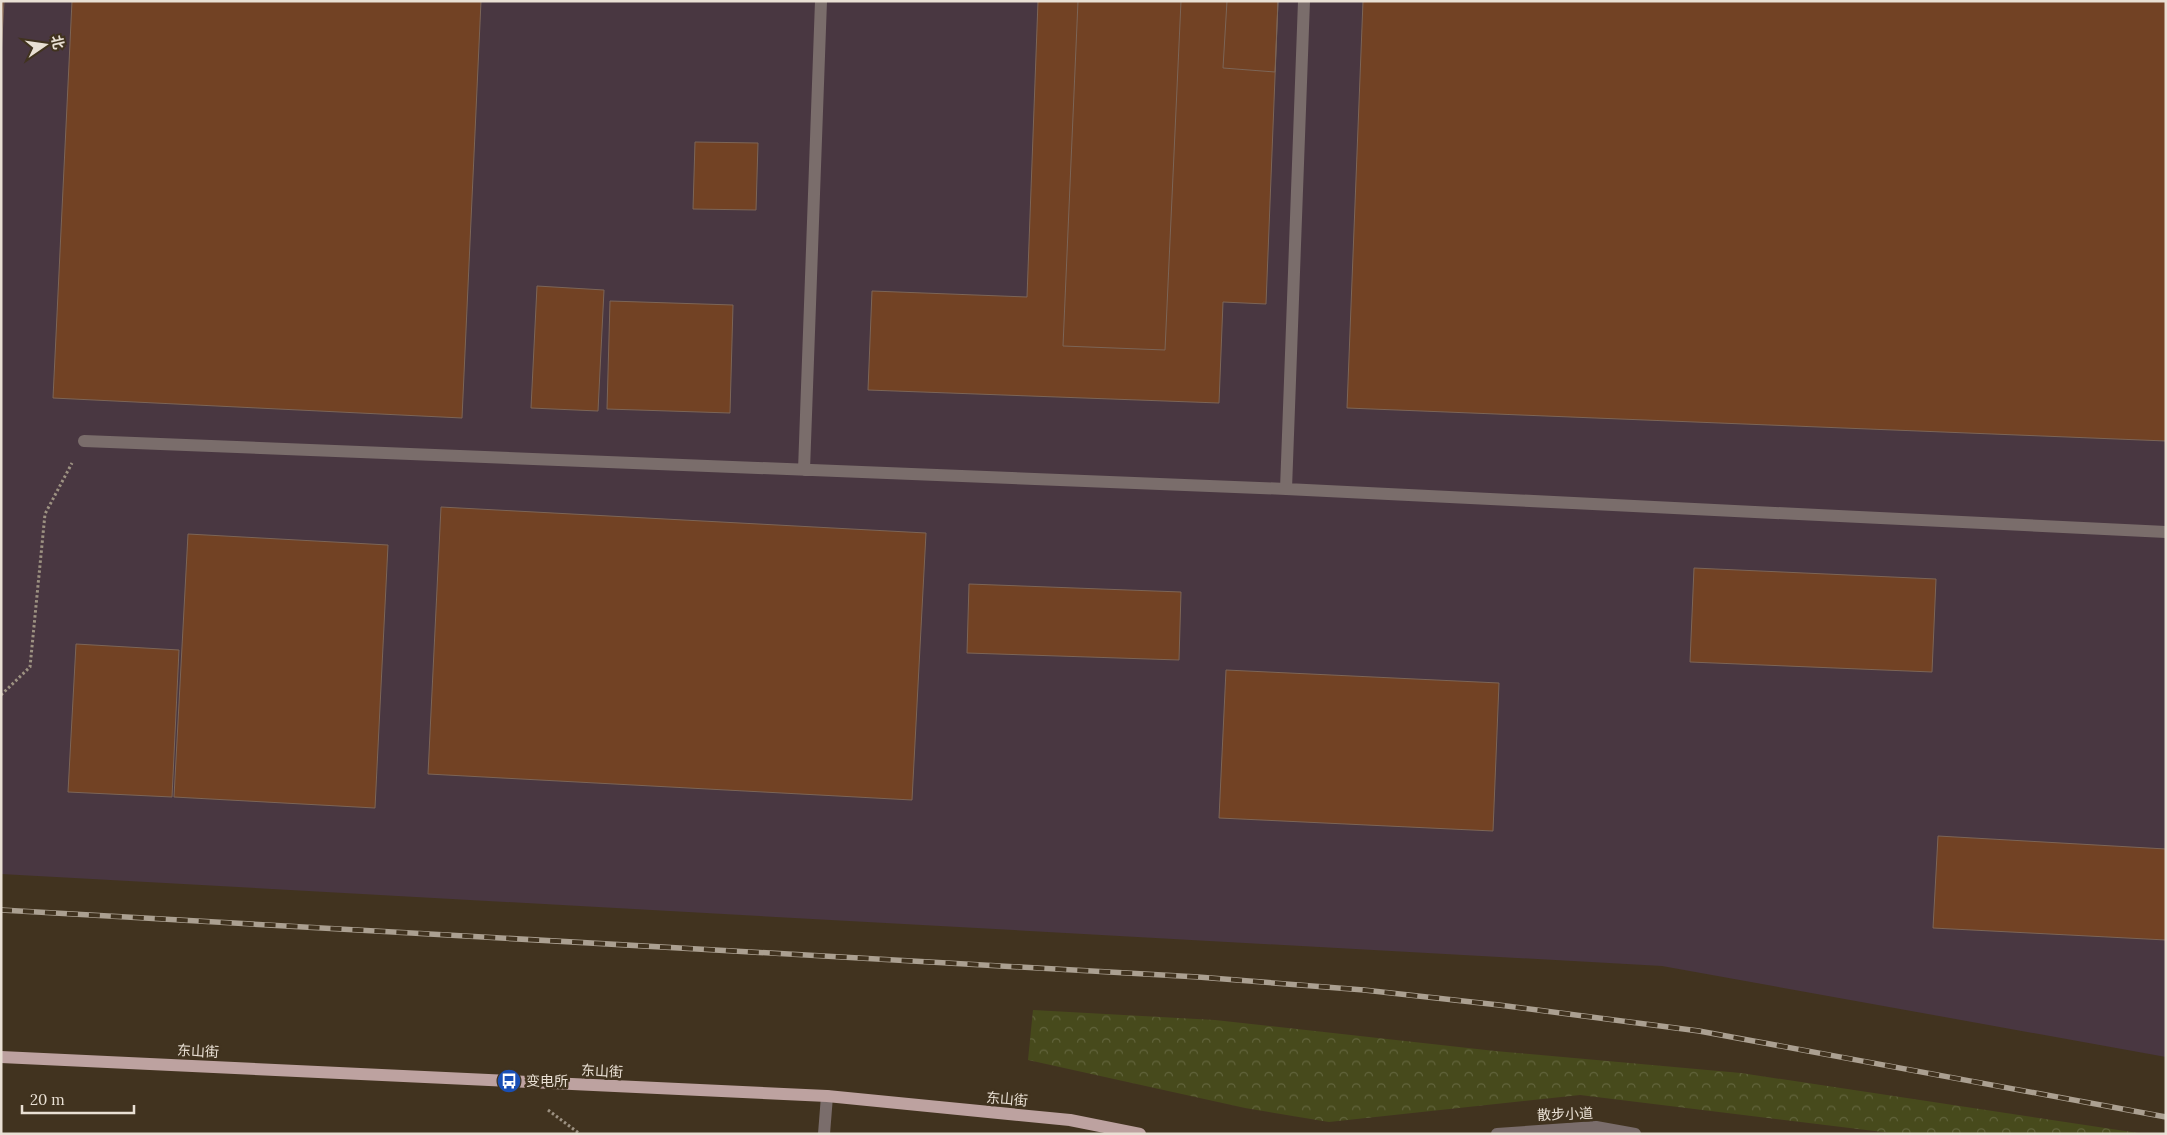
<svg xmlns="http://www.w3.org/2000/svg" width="2167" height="1135" font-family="Lora,'Noto Sans SC',serif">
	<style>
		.industrial { fill: #493741 }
		.forest { fill: url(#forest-crowns) }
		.building { fill: #724224; stroke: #7c6557 }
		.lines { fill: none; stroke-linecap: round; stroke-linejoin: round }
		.path { stroke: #9d9282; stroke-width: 3; stroke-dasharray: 2.5 2.5; stroke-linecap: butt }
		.minor { stroke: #7a6d6b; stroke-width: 12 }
		.major { stroke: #bda2a0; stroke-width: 12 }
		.rail-casing { stroke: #aba091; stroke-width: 5.5 }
		.rail { stroke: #41331f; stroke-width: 4; stroke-dasharray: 11; stroke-linecap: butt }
		.labels { text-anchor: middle; stroke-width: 5; stroke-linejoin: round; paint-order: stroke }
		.street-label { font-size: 14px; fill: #e9e0d4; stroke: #41331f }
		.poi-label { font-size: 14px; fill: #e9e0d4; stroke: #41331f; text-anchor: start }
	</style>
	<defs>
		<pattern id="forest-crowns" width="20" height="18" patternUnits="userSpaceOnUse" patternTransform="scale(1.25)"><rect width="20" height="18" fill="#474a1c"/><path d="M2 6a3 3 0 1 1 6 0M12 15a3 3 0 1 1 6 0" fill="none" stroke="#62643c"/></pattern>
	</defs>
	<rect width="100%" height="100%" fill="#41331f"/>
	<path class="industrial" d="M1,1H2166V1057L1662,966L1,874Z"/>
	<path class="forest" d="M1033,1010L1215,1020L1495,1051L1741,1073L2145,1134H1899L1580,1095L1329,1122L1245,1108L1028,1060Z"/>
	<path class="building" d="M1,1H4L1,57Z
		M72,1H481L462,418L53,398Z
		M1038,1H1278L1266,304L1223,302L1219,403L868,390L872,291L1027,297Z
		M1078,1H1181L1165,350L1063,346Z
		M1227,1H1278L1275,72L1223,68Z
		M1363,1H2166V441L1347,408Z
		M695,142L758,143L756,210L693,209Z
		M537,286L604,290L598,411L531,408Z
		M610,301L733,305L730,413L607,409Z
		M441,507L926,533L912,800L428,774Z
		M188,534L388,545L375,808L174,797Z
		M1694,568L1936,579L1932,672L1690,662Z
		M969,584L1181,592L1179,660L967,653Z
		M76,644L179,650L172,797L68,792Z
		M1226,670L1499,683L1493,831L1219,818Z
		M1938,836L2166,849V940L1933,928Z"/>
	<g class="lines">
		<path class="path" d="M1,695L30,667L45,514L72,463
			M548,1110L580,1134"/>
		<path class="minor" d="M1304,1L1286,489L2166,532
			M84,441L1286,489
			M804,470L821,1
			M824,1134L827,1096
			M1497,1134L1596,1127L1635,1134"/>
		<path class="major" d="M1,1057L827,1096L1070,1120L1140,1134"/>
		<g class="rail-casing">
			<path id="rail" d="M1,910L1198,977L1364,990L1499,1005L1699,1031L2166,1117"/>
		</g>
		<use href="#rail" class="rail"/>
	</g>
	<defs>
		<g id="bus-disc" transform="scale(1.25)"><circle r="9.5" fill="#1a4fb4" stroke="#41331f"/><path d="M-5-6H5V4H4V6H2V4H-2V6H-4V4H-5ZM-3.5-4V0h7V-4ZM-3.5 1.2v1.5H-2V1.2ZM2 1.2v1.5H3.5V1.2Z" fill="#fff"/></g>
	</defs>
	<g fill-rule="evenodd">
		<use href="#bus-disc" x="509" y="1081"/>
	</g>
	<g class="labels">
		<g class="street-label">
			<text transform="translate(198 1051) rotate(3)" y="5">东山街</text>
			<text transform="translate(602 1071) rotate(3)" y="5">东山街</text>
			<text transform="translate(1007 1099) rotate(5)" y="5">东山街</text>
			<text transform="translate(1565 1114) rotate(-2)" y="5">散步小道</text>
		</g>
		<g class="poi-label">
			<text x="526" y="1086">变电所</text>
		</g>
	</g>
	<rect width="2167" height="1135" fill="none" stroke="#e9e0d4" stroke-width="5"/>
	<g transform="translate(45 45) rotate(77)" stroke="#41331f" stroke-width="4" paint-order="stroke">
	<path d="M0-4L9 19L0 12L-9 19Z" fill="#e9e0d4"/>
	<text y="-8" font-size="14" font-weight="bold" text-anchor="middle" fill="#e9e0d4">北</text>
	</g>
	<path d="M22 1105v8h112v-8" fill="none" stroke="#e9e0d4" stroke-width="2.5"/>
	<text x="30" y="1105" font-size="15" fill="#e9e0d4" stroke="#41331f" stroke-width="4" paint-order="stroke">20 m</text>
</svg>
